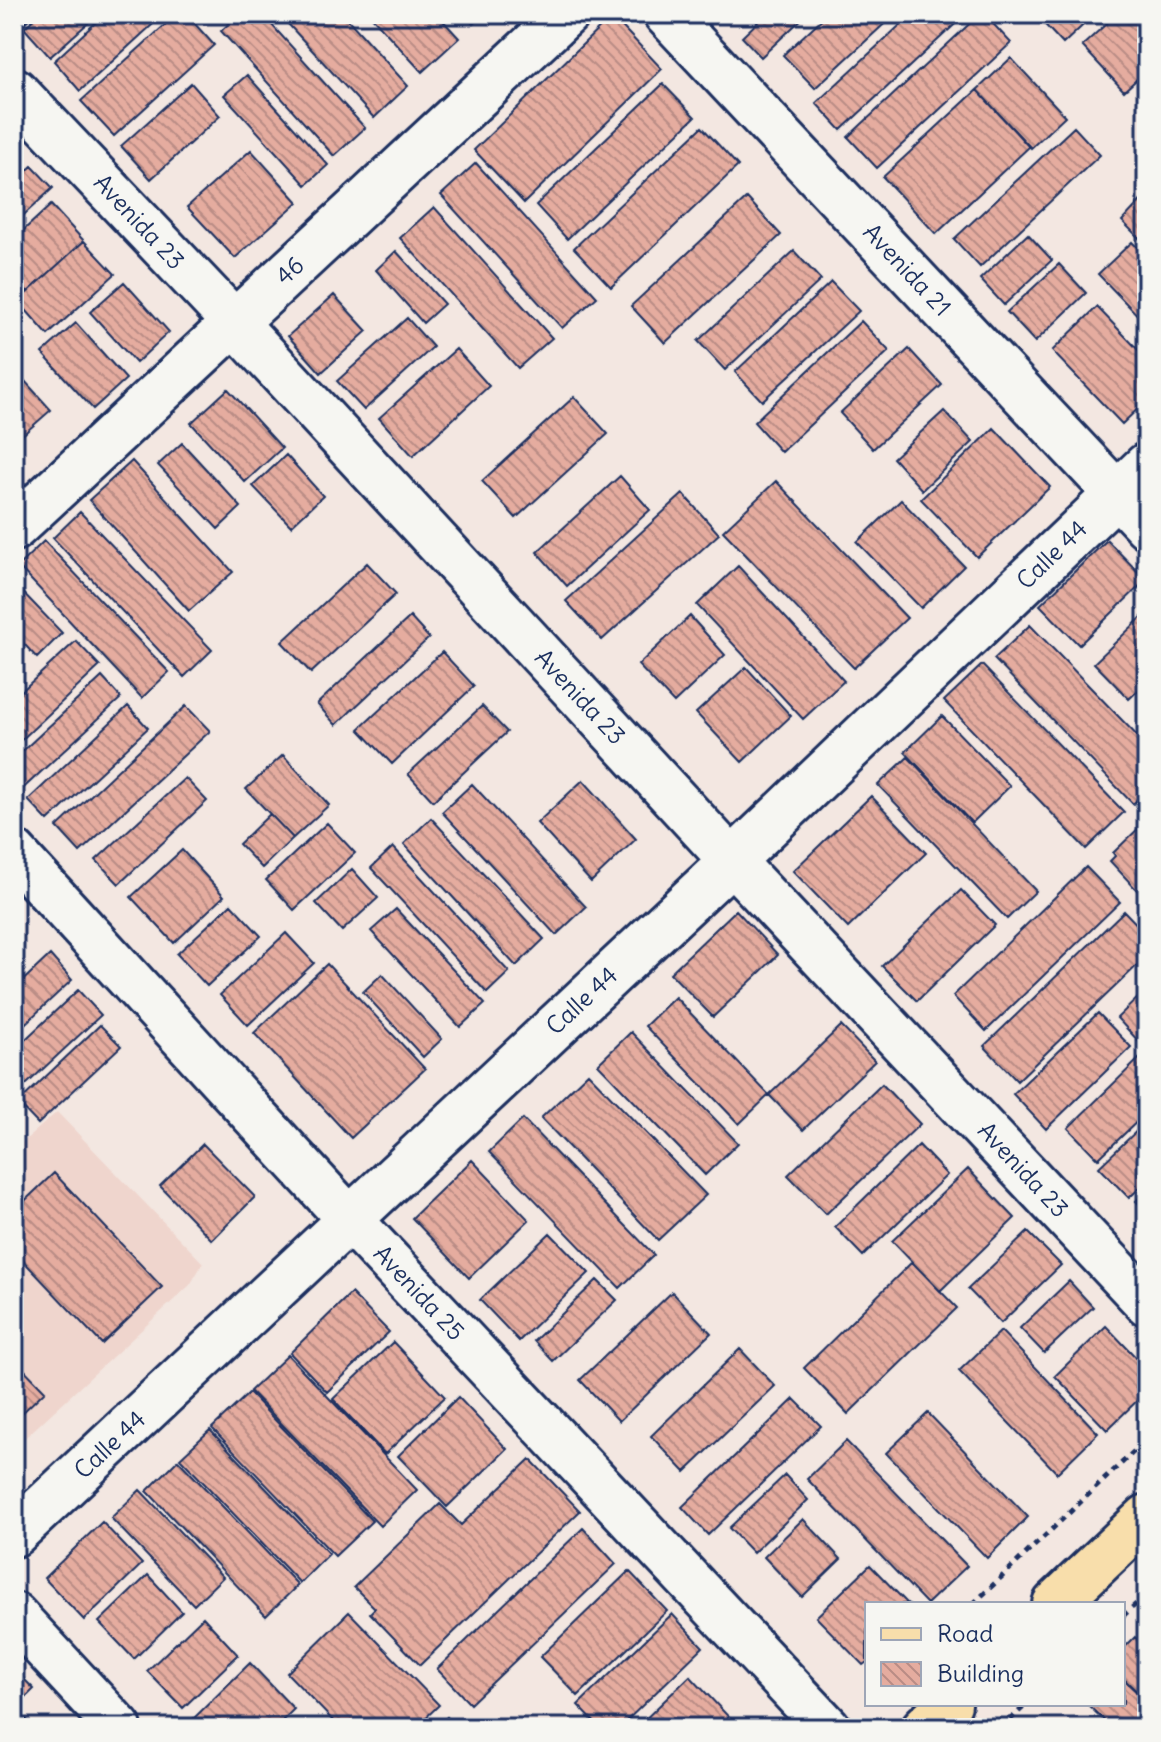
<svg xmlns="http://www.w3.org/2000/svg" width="1161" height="1742" font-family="Delius,sans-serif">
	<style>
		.built { fill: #efd5cd }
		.building { fill: url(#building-back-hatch); stroke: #1b2f5e; stroke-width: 2 }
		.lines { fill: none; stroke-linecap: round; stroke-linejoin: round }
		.minor-casing { stroke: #1b2f5e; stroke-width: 50 }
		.major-casing { stroke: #1b2f5e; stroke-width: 50 }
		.path { stroke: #1b2f5e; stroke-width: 5; stroke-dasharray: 6 6; stroke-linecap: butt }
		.minor { stroke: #f6f6f2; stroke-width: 44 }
		.major { stroke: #f8deab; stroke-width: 44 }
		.labels { text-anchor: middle; stroke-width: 6; stroke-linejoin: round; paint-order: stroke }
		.street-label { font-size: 24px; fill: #1b2f5e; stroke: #f6f6f2 }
	</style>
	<defs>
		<pattern id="building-back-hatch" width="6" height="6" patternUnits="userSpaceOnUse" patternTransform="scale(2)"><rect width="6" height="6" fill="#e5ac9f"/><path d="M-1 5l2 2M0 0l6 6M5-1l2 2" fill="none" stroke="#b98c85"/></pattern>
	</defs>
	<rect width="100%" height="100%" fill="#f3e7e1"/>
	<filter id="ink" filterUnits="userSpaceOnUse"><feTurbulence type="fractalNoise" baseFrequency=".0125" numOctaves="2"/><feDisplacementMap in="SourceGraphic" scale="16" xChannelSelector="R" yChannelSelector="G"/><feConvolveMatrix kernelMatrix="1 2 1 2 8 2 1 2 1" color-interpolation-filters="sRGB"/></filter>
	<g filter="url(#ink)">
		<path class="built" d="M57,1112L203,1263L190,1285L14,1448V1150Z"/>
		<path class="building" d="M14,14H34L17,30L14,26Z
			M39,14H98L50,57L24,28Z
			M105,14H164L80,91L54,61Z
			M177,14H186L214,45L114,136L81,101Z
			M239,14H262L365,128L334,156L221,31Z
			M279,14H343L408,86L374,118Z
			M369,14H437L459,38L422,72Z
			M464,14H484L473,24Z
			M766,14H807L761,57L742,37Z
			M827,14H895L815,88L783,55Z
			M912,14H966L841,130L816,103Z
			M980,14H984L1011,43L877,168L848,137Z
			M1035,14H1095L1063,44Z
			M1117,14H1147V70L1124,91L1082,46Z
			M612,16L662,69L524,203L474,150Z
			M1011,58L1065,116L1031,148L977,90Z
			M247,75L328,165L306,185L224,95Z
			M191,83L220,116L151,179L121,146Z
			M663,84L695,117L567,239L536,205Z
			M977,90L1029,147L936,234L883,177Z
			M702,127L738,166L611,287L574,248Z
			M1074,127L1100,155L980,267L954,239Z
			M251,150L298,202L235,258L187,207Z
			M476,163L597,297L562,328L441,195Z
			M32,166L53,188L14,224V183Z
			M1147,194V246L1122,221Z
			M747,198L781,235L665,343L631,306Z
			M51,205L84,241L28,292L14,276V239Z
			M434,207L552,338L518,368L400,238Z
			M1028,234L1052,260L1004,305L980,279Z
			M84,241L115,274L48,335L18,301Z
			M1132,242L1147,257V325L1098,274Z
			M396,251L444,304L423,323L376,270Z
			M794,251L821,280L725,370L698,341Z
			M1059,264L1086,293L1035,342L1007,312Z
			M124,282L169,332L136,363L90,312Z
			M831,282L859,311L762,401L735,372Z
			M334,295L367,331L321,373L288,336Z
			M1097,307L1147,359V400L1122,424L1052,351Z
			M407,318L433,347L364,410L337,381Z
			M861,321L889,351L781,452L754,422Z
			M76,323L126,379L93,409L42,353Z
			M456,349L489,386L413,456L379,418Z
			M909,349L942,385L873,449L840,413Z
			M14,369L51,410L18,439L14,435Z
			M228,389L282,448L245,482L191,423Z
			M574,397L608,434L516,518L482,481Z
			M944,411L973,442L922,490L893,458Z
			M994,428L1050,487L977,557L921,499Z
			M182,443L241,507L218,529L158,465Z
			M286,455L323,496L291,526L253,486Z
			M132,461L233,572L189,611L89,500Z
			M620,476L650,510L567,586L537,552Z
			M776,481L907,618L854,668L723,531Z
			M683,494L719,534L602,640L566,601Z
			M901,500L964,566L921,608L857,542Z
			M80,512L212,650L184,677L53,538Z
			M1107,540L1146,580L1079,645L1040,605Z
			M44,541L169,672L142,698L18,566Z
			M367,563L396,594L311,673L282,642Z
			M738,566L844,681L803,719L697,605Z
			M14,583L62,633L37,658L14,633Z
			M1147,612V682L1129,699L1094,663Z
			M690,616L725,655L674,703L638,665Z
			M410,617L429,638L336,725L317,704Z
			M1030,625L1147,746V789L1133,804L994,659Z
			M76,641L100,666L14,747V698Z
			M442,652L474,686L392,764L359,729Z
			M982,665L1124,812L1086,849L944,701Z
			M746,667L791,716L742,762L696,713Z
			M102,677L121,698L17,794L14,791V759Z
			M128,706L148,728L48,821L28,800Z
			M186,706L210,731L80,852L57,827Z
			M482,706L507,732L433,801L408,774Z
			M942,716L1010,786L972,823L905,752Z
			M283,755L329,805L293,838L246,789Z
			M908,757L1036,891L1007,919L878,785Z
			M185,778L207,801L119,884L96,860Z
			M583,780L636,839L591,882L537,823Z
			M472,784L586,907L556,935L442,812Z
			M871,796L926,853L848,928L793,871Z
			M270,814L293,838L262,868L239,844Z
			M431,818L544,939L516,966L404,844Z
			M1147,820V862L1145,864L1147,866V901L1110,861L1115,856L1113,853Z
			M327,823L355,853L294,910L266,880Z
			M393,847L509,972L487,993L371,868Z
			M182,850L224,896L174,943L131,897Z
			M1086,867L1120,902L986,1031L953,996Z
			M352,869L378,898L342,931L316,903Z
			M961,890L995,925L917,1001L882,966Z
			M231,904L261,936L207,986L177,954Z
			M396,909L485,1004L460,1027L371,931Z
			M736,910L778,955L713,1017L670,973Z
			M1124,911L1147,935V956L1017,1081L984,1046Z
			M286,933L314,963L248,1025L220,995Z
			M50,955L72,980L14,1034V989Z
			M327,964L425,1069L351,1138L254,1033Z
			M382,974L442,1039L423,1057L363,992Z
			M1147,989V1038L1141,1044L1117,1018Z
			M78,990L101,1015L14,1096V1050Z
			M675,997L769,1095L739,1124L645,1026Z
			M1098,1013L1131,1047L1046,1129L1013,1094Z
			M100,1025L121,1046L38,1124L18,1103Z
			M841,1026L875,1061L803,1130L769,1095Z
			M631,1032L738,1143L705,1175L598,1064Z
			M1146,1052L1147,1112L1098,1159L1068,1128Z
			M588,1073L706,1195L658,1240L541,1118Z
			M882,1084L920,1124L826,1214L788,1175Z
			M523,1119L654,1255L620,1288L489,1152Z
			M1147,1121V1181L1129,1198L1099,1167Z
			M203,1144L255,1197L212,1240L160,1186Z
			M919,1145L947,1175L863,1256L835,1227Z
			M472,1160L529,1220L469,1278L412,1218Z
			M968,1169L1015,1218L940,1291L892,1241Z
			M54,1173L162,1287L102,1344L14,1251V1211Z
			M1147,1190V1212L1136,1201Z
			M1028,1232L1061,1265L1001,1323L968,1289Z
			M550,1233L589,1273L519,1341L480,1300Z
			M912,1262L957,1308L848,1414L804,1368Z
			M597,1280L617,1300L553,1361L534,1341Z
			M1069,1281L1093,1307L1044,1353L1020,1328Z
			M672,1292L711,1333L619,1421L580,1380Z
			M351,1293L389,1332L327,1392L290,1353Z
			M1106,1326L1147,1369V1391L1107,1430L1055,1376Z
			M1001,1331L1098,1433L1057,1473L959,1371Z
			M393,1342L445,1397L385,1454L333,1399Z
			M740,1349L775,1386L685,1472L651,1436Z
			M288,1355L417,1490L380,1526L250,1391Z
			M14,1359L45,1391L14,1421Z
			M249,1393L372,1521L335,1556L212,1428Z
			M458,1397L507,1449L447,1507L398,1456Z
			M794,1399L821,1426L708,1535L682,1507Z
			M928,1413L1028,1517L987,1558L886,1453Z
			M210,1430L329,1554L300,1583L180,1458Z
			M846,1441L967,1566L927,1604L807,1479Z
			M530,1459L580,1511L420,1665L370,1613L375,1608L354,1587L440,1504L461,1525Z
			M178,1460L298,1585L266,1616L147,1491Z
			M785,1475L808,1500L753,1553L729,1528Z
			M140,1490L223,1577L194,1605L111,1518Z
			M803,1519L841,1559L802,1597L764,1557Z
			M102,1522L142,1564L84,1620L44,1578Z
			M583,1528L616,1564L470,1704L437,1669Z
			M870,1565L908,1604H867V1662L863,1665L816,1617Z
			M629,1571L667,1611L578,1696L540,1657Z
			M148,1575L182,1612L134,1659L99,1622Z
			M349,1612L439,1705L415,1728H340L287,1673Z
			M672,1614L703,1647L619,1728H600L578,1705Z
			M203,1617L238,1655L183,1708L147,1671Z
			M1135,1637L1147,1649V1701L1123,1678V1649Z
			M250,1663L294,1709L275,1728H188L186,1726Z
			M14,1669L34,1689L14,1709Z
			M690,1676L739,1728H636Z
			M1123,1679L1147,1702V1728H1112L1087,1704H1123Z
			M447,1717L458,1728H435Z
			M26,1719L36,1728H17Z"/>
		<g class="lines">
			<g class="minor-casing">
				<path id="minor" d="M666,14L1147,526
					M14,90L235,323L732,861L1147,1303
					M14,528L566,14
					M14,853L350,1220L828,1728
					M14,1534L732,861L1147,465
					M14,1615L119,1728"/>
			</g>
			<g class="major-casing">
				<path id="major" d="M1055,1604L1147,1517
					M924,1728L949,1704"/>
			</g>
			<path class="path" d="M973,1604L1147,1439
				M1123,1616L1147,1594
				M1001,1728L1027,1704"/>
			<use href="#minor" class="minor"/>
			<use href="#major" class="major"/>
		</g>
	</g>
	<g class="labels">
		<g class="street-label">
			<text transform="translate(139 222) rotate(47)" y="8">Avenida 23</text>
			<text transform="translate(907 270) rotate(47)" y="8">Avenida 21</text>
			<text transform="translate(290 271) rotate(-43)" y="8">46</text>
			<text transform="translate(1052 555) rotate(-44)" y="8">Calle 44</text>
			<text transform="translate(580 697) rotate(47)" y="8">Avenida 23</text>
			<text transform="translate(582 1001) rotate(-43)" y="8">Calle 44</text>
			<text transform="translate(1023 1170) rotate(47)" y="8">Avenida 23</text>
			<text transform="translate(419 1293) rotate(47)" y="8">Avenida 25</text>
			<text transform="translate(110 1445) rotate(-43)" y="8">Calle 44</text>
		</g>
	</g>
	<rect width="1161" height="1742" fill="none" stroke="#f6f6f2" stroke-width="48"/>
	<rect x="24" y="24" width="1113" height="1694" fill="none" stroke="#1b2f5e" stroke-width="3" filter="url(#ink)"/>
	<rect x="865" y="1602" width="260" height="104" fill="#f6f6f2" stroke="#9ea6b7" stroke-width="2"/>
	<rect x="881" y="1628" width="40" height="12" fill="#f8deab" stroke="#9ea6b7" stroke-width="2"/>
	<text x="937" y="1642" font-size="24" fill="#1b2f5e">Road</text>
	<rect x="881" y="1662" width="40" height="24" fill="url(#building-back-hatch)" stroke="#9ea6b7" stroke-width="2"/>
	<text x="937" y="1682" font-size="24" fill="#1b2f5e">Building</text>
</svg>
